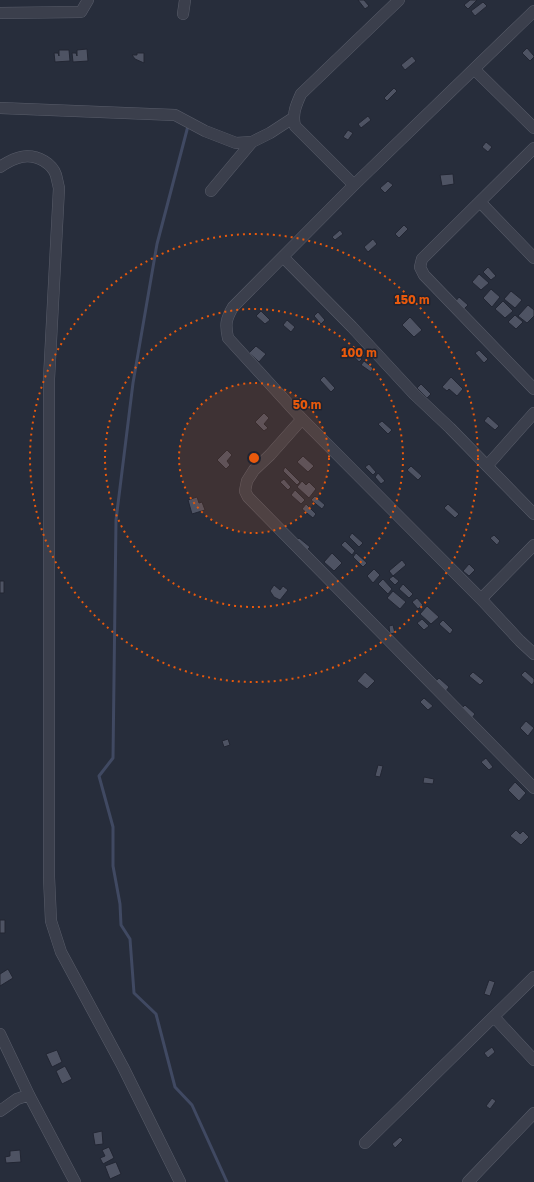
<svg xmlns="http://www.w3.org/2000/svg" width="534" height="1182" font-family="'Golos Text',sans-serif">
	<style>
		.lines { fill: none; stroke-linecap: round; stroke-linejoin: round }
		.stream { stroke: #404962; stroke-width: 3 }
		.building { fill: #4e5363; stroke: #222633 }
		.minor-casing { stroke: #595d6a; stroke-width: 12 }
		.minor { stroke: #3b3f4c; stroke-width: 11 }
		.ring { fill: none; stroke: #e8590c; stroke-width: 2; stroke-dasharray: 2 4 }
		.centre { fill: #e8590c; stroke: #202431; stroke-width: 2 }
		.ring-label { font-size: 12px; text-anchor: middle; font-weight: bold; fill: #e8590c; stroke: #202431; stroke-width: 3; stroke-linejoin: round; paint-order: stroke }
	</style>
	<rect width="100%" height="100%" fill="#272d3b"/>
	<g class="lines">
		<path class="stream" d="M188,126L157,244L133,383L116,520L113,758L99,776L113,827V866L120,904L121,925L130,939L134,993L156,1014L175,1087L192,1105L227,1182"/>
	</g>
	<path class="building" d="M358,0H364L369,6L365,9Z
		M470,0H477L468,9L464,5Z
		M483,2L487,6L475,16L471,11Z
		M527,48L534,56V57L530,61L522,53Z
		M87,49L88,61L73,62L72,53H76L77,56V50Z
		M59,50H69L70,61L55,62L54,53H58L59,56Z
		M137,53H144V63L135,59L132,55H137Z
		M412,56L416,61L405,70L401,65Z
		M394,88L397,91L387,101L384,98Z
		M368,116L371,120L361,128L358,124Z
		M348,130L353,133L348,140L343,137Z
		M486,142L492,147L488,152L482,147Z
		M453,174L454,184L442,186L440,175Z
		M388,181L393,185L385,193L380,188Z
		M404,225L408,229L399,238L395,234Z
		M340,230L343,234L335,240L332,237Z
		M373,239L377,244L368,252L364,247Z
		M488,267L496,276L491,280L483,272Z
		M479,274L489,283L481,290L472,282Z
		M491,289L500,297L492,307L483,298Z
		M511,291L522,300L515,308L504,299Z
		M459,297L468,305L464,309L455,302Z
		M503,301L513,311L505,318L495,309Z
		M528,305L534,310V316L527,323L518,316Z
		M261,311L270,320L265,324L256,316Z
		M318,312L325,320L321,324L314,316Z
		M515,315L523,322L516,329L508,322Z
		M410,317L422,330L414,337L402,325Z
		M287,320L295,327L291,332L283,325Z
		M256,346L266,354L259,362L249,353Z
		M479,350L488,359L484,363L475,353Z
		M355,351L362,359L359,362L352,354Z
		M364,361L373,368L371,372L361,365Z
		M324,376L335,388L331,392L320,380Z
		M451,377L463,389L457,396L449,389L447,391L442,387Z
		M421,384L431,394L427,398L417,388Z
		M264,413L269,418L264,424L268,428L264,431L255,422Z
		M488,416L499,426L495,430L484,421Z
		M382,421L392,430L388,434L378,424Z
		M227,450L232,455L227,461L230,465L226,469L217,460Z
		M303,456L314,466L308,472L297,462Z
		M369,464L376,472L373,475L365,467Z
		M411,466L422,476L418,480L407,470Z
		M285,467L300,482L297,485L283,471Z
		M378,473L385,481L381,484L375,477Z
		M284,479L291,487L288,490L280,482Z
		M302,481L306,485L309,482L316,489L309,498L297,487Z
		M295,490L305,500L301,504L291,495Z
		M315,496L325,505L322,509L311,500Z
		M197,497L199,503L202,502L205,510L192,514L188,500Z
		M306,504L316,514L313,518L302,509Z
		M448,504L459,514L455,518L444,508Z
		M352,533L363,543L359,547L349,537Z
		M494,535L500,541L497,545L490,538Z
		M299,538L310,547L306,551L295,542Z
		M345,541L355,551L352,555L341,545Z
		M332,553L342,563L334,571L324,562Z
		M356,553L367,563L363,567L353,557Z
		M402,560L406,565L393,576L389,571Z
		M469,564L475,570L469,576L463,571Z
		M374,569L380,575L373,583L367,576Z
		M393,576L399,581L395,585L389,579Z
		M383,579L392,589L388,594L378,584Z
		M0,581H4V593H0Z
		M403,584L413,594L409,598L399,589Z
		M274,585L280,590L283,586L288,590L280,600L274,597L270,591Z
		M393,591L406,602L400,609L387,598Z
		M417,598L423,605L418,609L412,602Z
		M427,606L439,617L431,624L420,614Z
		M422,619L429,626L424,630L417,623Z
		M443,620L453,630L450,634L439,624Z
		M393,625L395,633L390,634L389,626Z
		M525,671L534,679V682L532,685L521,675Z
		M365,672L375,681L367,689L357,681Z
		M473,672L484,681L480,685L469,676Z
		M439,678L449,687L446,691L435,682Z
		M424,698L433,706L428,710L420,702Z
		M465,705L475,714L472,718L461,709Z
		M526,721L534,728L528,736L520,728Z
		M228,739L230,745L224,747L222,741Z
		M486,758L493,767L489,770L481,762Z
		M378,765L383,766L380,777L375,776Z
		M424,777L434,779L433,784L423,783Z
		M515,782L526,793L519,801L508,790Z
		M516,830L520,834L523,831L529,837L521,845L510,836Z
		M0,920H5V933H0Z
		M8,969L13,978L0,986V974Z
		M489,980L495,982L490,996L484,994Z
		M492,1047L495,1052L488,1058L484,1053Z
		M57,1050L62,1062L52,1067L46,1054Z
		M65,1066L72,1079L62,1084L56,1071Z
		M492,1098L496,1101L490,1109L486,1106Z
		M102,1131L103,1144L95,1145L93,1133Z
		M400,1137L403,1140L395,1148L392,1144Z
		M109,1147L114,1158L103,1164L100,1158L105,1156L102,1150Z
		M20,1150L21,1162L6,1163L5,1157L10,1156V1151Z
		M116,1162L121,1174L110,1179L105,1166Z"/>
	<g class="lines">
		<g class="minor-casing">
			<path id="minor" d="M534,11L354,185L233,307C226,319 225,324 228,338L302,419L481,599L520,641L534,654
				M0,13L81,12L88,0
				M183,14L185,0
				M474,69L534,128
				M0,108L175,115L205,131L236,143L252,142L270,133L293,118
				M534,148L422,259L420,267L424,275L534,389
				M0,167C15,157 28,152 44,161C49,164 54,169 56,175C57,179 58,184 59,188L49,379V877L51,921L61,952L123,1067L180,1182
				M354,185L295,126C292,114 296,105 301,94L399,0
				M211,191L252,142
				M480,202L534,258
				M283,257L352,327L414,394L450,428L534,514
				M302,419L270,455L254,470L247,481L245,491L248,497L534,788
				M487,466L534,413
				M481,599L534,545
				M494,1017L534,1060
				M0,1034L29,1095L75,1182
				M0,1111L17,1099L29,1095
				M365,1143L534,977
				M468,1182L534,1113"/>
		</g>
		<use href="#minor" class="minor"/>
	</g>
	<circle cx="254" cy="458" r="75" fill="#e8590c" fill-opacity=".12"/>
	<g class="ring">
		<circle cx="254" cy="458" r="75"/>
		<circle cx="254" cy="458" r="149"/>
		<circle cx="254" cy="458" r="224"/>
	</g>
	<circle cx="254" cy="458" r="6" class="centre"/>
	<g class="ring-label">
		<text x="412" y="304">150 m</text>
		<text x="359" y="357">100 m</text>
		<text x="307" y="409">50 m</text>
	</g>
</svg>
